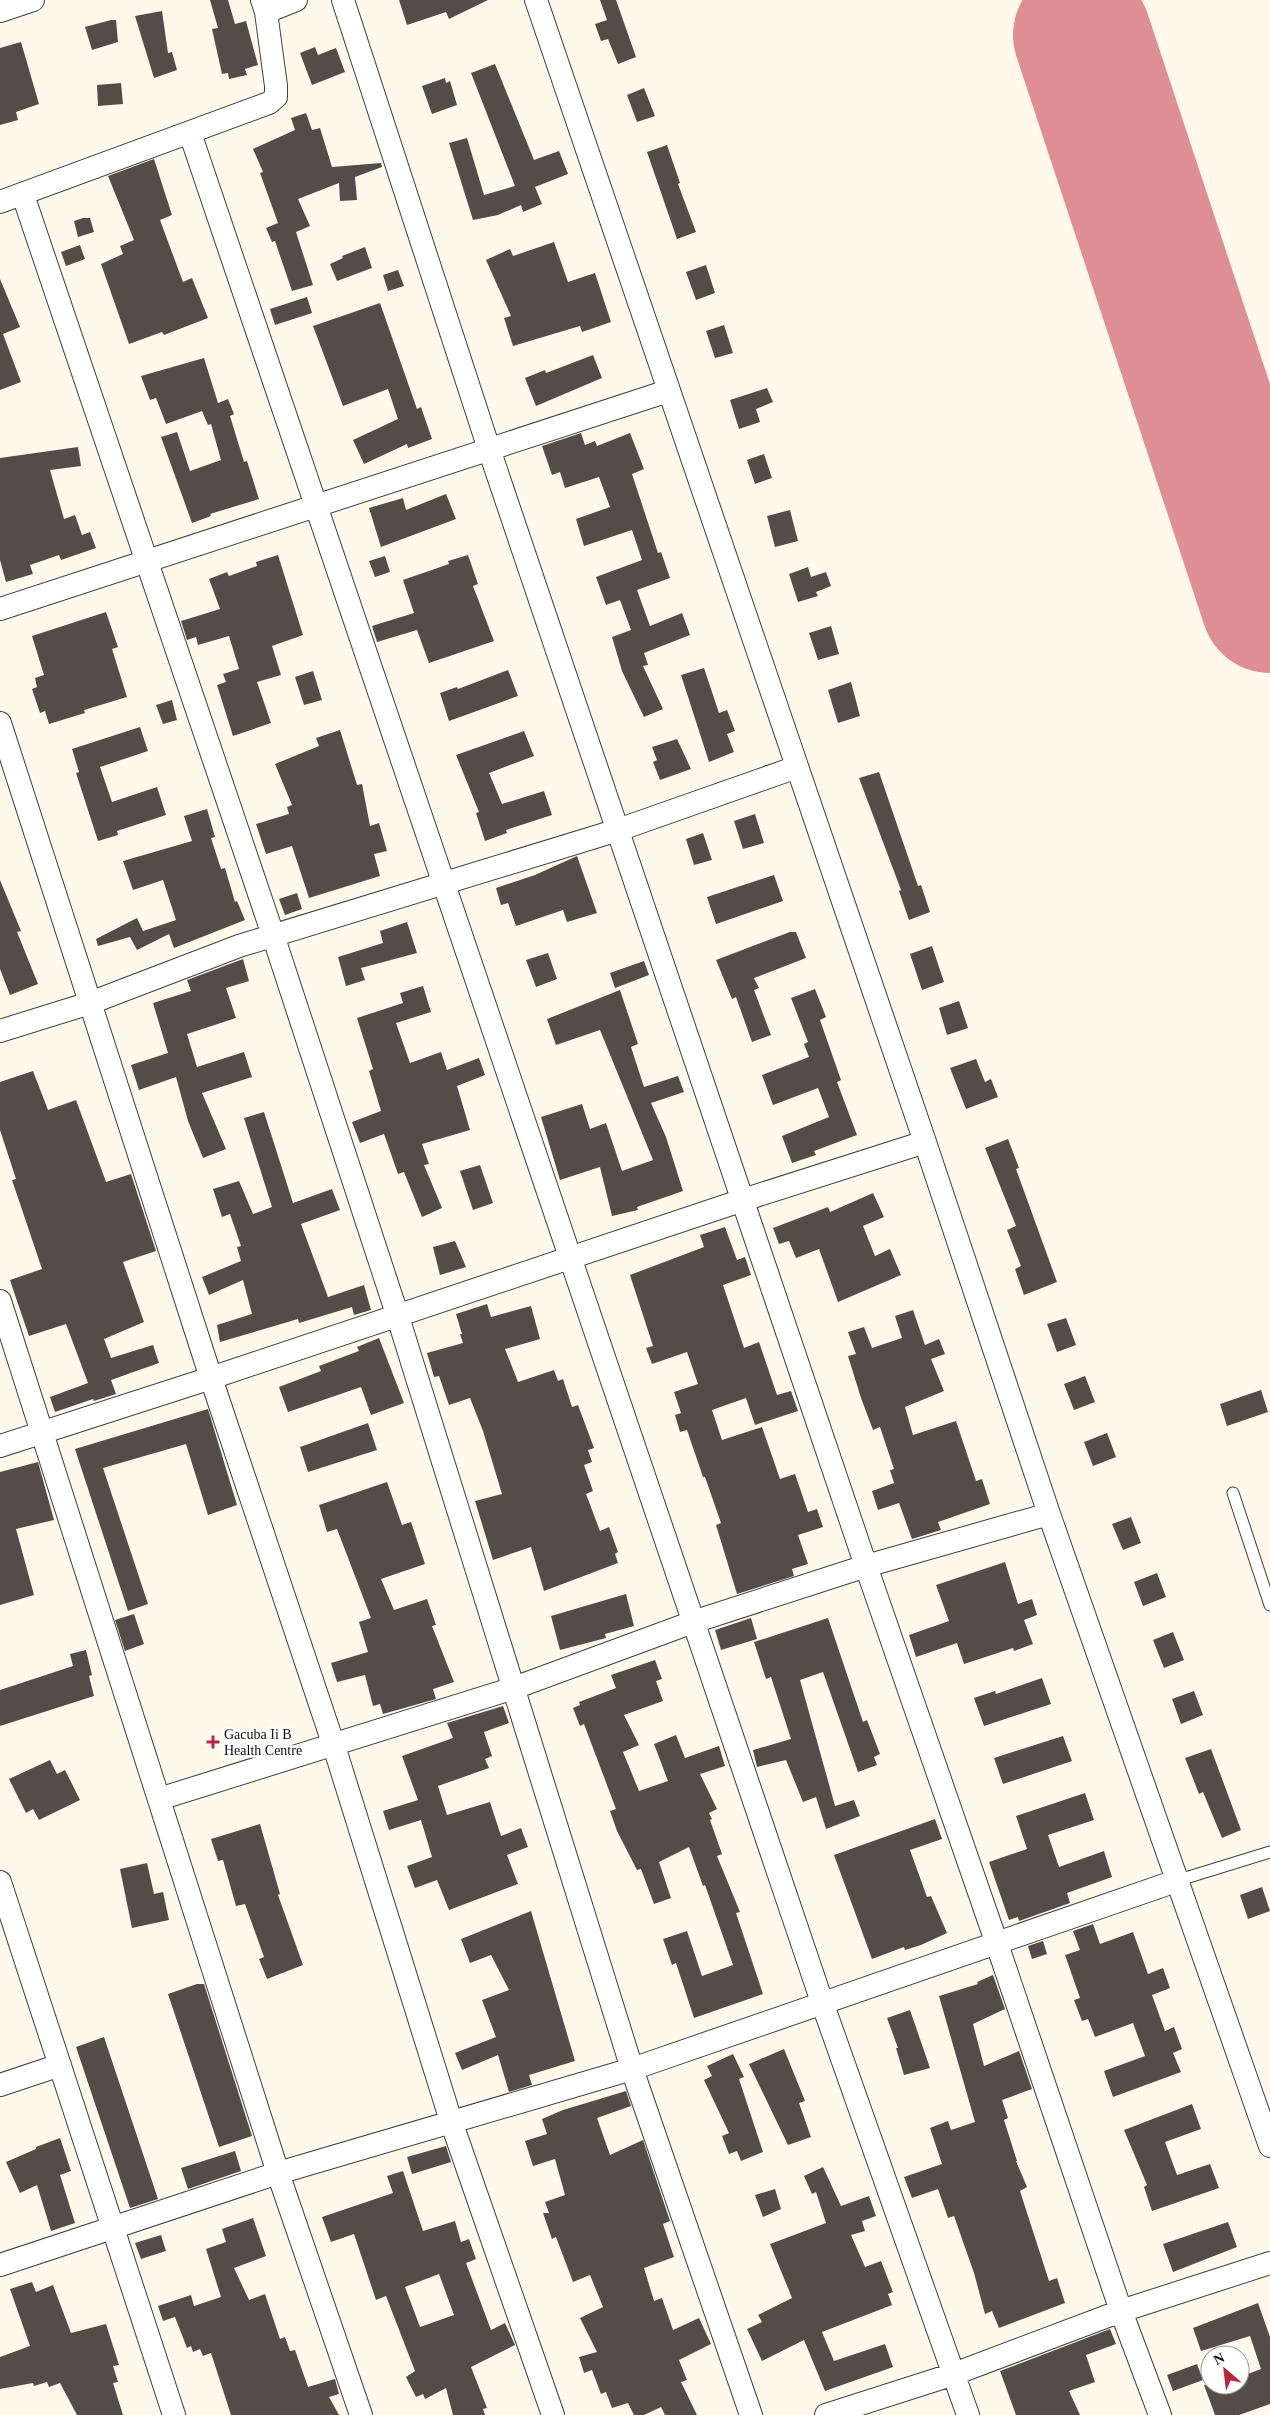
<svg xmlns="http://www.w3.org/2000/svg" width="1270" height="2415" font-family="'Times New Roman',serif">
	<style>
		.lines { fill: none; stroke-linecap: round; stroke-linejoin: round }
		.runway { stroke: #de8e94; stroke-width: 138 }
		.building { fill: #554c48; fill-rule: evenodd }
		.lane-casing { stroke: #3f3f3f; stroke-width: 13 }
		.street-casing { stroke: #3f3f3f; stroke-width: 24 }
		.lane { stroke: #fff; stroke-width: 11 }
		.street { stroke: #fff; stroke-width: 22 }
		.poi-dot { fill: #bc243e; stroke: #fff; stroke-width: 2 }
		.labels { text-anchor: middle; stroke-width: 5; stroke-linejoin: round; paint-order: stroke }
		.poi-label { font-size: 14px; fill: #0c0c0c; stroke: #fff; text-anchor: start }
	</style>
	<rect width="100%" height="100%" fill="#fff9eb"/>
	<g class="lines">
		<path class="runway" d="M1082,35L1270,604"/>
	</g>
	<path class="building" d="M210,0H228L235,24L246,21L258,65L245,69L247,75L229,79L228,73L222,74L212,29L218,28Z
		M399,0H488L449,19L446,12L407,25Z
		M600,0H616L636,57L618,64L608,39L601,41L595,24L607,20Z
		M162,11L168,53L172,52L177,70L154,78L135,16Z
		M111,20H116L118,42L92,50L85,27Z
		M21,42L39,104L16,112L18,120L0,125V48Z
		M315,47L318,55L336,48L345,72L312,85L300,53Z
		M495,64L534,160L559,151L568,174L535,187L542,204L523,212L521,205L498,215L473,220L449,143L467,138L484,195L515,186L471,73Z
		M445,78L446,83L450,81L457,105L432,114L422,86Z
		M121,83L123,104L98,106L97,85Z
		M644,88L655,116L637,122L627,95Z
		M306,113L312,130L320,128L332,167L381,163L382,167L355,177L357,200L340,201L339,183L298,199L310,226L296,232L313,285L292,291L275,241L272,242L266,228L278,223L260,173L263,172L253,149L295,130L291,118Z
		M667,145L680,183L678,184L696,232L677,239L647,152Z
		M154,159L172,215L160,220L183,282L192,278L208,318L164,335L162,332L129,344L101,264L123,254L120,246L134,240L108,176Z
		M83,218H90L94,232L78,237L74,221Z
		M554,242L568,282L595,273L611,322L582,332L580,326L513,346L504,318L511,316L486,260L510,249L513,256Z
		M80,245L85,259L66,266L61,252Z
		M365,247L372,268L337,281L330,264L343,258L342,256Z
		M706,265L715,293L696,300L686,272Z
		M398,270L404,286L388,291L383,275Z
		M0,279L20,327L3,334L21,382L0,390Z
		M307,297L312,313L275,325L270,309Z
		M380,303L417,409L421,407L432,439L408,448L407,444L364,464L353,440L398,419L388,389L343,406L313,326Z
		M724,325L733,353L715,358L706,331Z
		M593,355L602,378L536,406L525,378L545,370L546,373Z
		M204,358L218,403L228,399L234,414L230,416L244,462L247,461L259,499L210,514L211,516L192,523L161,437L177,432L190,471L221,460L211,424L208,425L202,411L166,424L156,398L150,400L141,376Z
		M767,388L773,402L756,409L760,422L739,429L730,400Z
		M581,433L585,445L595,441L597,446L630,433L644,469L632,474L658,553L661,552L670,578L637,590L650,626L682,613L690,635L644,653L648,665L643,666L663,709L644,717L622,671L612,637L631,630L620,600L606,605L596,577L642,560L632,530L584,546L576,519L610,507L599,477L565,488L560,472L552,475L542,446Z
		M78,447L81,466L50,470L64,519L75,515L82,535L90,532L96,548L61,560L59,555L30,565L33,574L6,582L0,560V458Z
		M764,454L772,478L755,484L747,460Z
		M446,494L456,519L381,547L369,508L403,498L406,510Z
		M790,510L798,541L775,547L767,516Z
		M278,555L303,635L272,646L281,675L257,682L271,723L233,736L217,685L226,682L223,674L239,669L229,636L198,645L196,637L187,640L181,621L220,609L209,579L227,572L229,576L257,566L256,562Z
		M468,555L478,584L473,586L494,641L429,663L417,630L377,642L372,626L414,613L403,580L449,564L448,561Z
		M385,556L390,572L375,577L369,561Z
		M808,567L811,577L826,572L831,586L816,592L818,596L798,602L789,574Z
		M106,612L118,647L112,649L127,697L84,710L85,713L49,724L45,711L40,713L32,689L37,687L35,678L44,675L32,636Z
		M831,626L839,654L818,660L809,633Z
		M704,668L719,713L727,710L735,731L727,734L734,752L709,762L681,675Z
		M508,670L518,696L449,721L440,693L457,687L458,689Z
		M313,671L322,700L304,705L295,677Z
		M851,682L860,716L838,723L828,690Z
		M172,700L177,720L163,724L156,705Z
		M140,727L148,751L100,767L112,802L157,787L166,815L117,831L118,835L98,841L76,773L79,772L72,749Z
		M340,730L357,785L362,784L370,826L379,823L387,851L374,854L380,876L309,898L292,846L266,854L256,824L289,814L287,807L292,805L275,764L319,746L316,738Z
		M524,731L534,756L489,773L502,804L544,791L552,815L506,830L507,833L485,841L476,813L479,812L456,755Z
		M677,739L691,769L660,780L653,762L657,760L652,747Z
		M879,772L918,886L921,885L930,912L909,920L899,891L901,890L859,778Z
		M207,809L215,837L211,838L221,869L225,868L235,902L237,901L245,920L174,948L169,934L137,950L130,937L98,946L96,939L137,918L143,931L176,920L163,880L133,890L123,861L192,841L184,816Z
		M755,814L764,843L743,849L734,821Z
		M703,833L712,860L694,865L686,839Z
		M577,856L597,913L567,922L563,910L516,926L508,903L501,905L496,888L535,875Z
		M774,875L783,901L716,924L707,897Z
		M0,880L21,931L17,932L38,984L10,995L0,969Z
		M297,893L302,909L285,915L279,899Z
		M407,922L417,953L361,968L365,980L346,986L338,957L383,943L380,931Z
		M790,932H796L806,958L754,978L759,988L754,990L771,1035L752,1042L736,997L732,999L716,960Z
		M932,946L944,982L922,990L910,954Z
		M548,953L557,979L536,987L526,960Z
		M243,959L249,981L226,988L236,1018L187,1034L197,1067L244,1052L252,1077L202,1093L226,1149L203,1158L188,1121L176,1077L139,1090L131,1065L168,1053L153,1003L191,991L187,980Z
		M644,961L649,975L615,988L610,973Z
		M423,986L431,1012L396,1023L410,1063L441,1052L447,1070L479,1058L485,1075L457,1086L470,1130L422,1144L429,1164L424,1165L442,1208L422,1217L404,1172L398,1174L384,1134L360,1143L352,1122L381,1111L369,1071L373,1069L357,1018L403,1003L400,993Z
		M815,989L826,1017L820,1020L841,1080L837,1082L857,1135L814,1151L816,1155L792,1163L782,1136L829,1117L818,1088L773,1105L762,1075L809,1057L804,1044L808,1042L791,998Z
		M620,990L638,1044L631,1047L644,1087L678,1076L684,1092L651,1103L666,1137L683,1191L637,1207L638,1210L612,1216L600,1167L560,1180L541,1117L582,1104L590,1129L606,1123L622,1171L653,1160L600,1030L556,1045L547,1019Z
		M959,1001L968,1028L947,1035L939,1008Z
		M976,1059L985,1082L991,1079L998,1097L966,1109L950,1068Z
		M33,1071L48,1110L76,1100L106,1182L131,1174L156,1251L123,1262L144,1322L104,1339L111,1358L153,1345L159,1363L111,1380L116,1394L94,1401L93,1399L55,1412L50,1397L88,1383L66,1324L29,1336L16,1298L10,1280L42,1269L12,1180L16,1179L0,1130V1082Z
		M264,1112L293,1203L332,1189L340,1210L301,1224L328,1297L364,1285L371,1310L354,1315L352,1307L299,1323L298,1319L220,1342L217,1325L252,1314L243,1280L209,1295L202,1277L241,1261L237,1247L241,1246L230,1214L222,1217L213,1189L239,1181L253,1214L272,1207L244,1118Z
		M1008,1139L1019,1168L1016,1169L1057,1282L1024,1295L1015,1269L1021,1266L1007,1230L1016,1226L985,1148Z
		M480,1165L493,1203L473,1210L460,1171Z
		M873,1193L884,1217L863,1226L875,1256L890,1249L901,1275L838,1302L819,1249L796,1258L789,1241L779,1244L773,1228L828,1207L830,1212Z
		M725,1227L737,1260L745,1257L751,1275L723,1285L744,1348L759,1342L777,1395L791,1391L798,1411L755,1425L746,1398L712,1410L722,1440L762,1427L780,1479L795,1474L808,1512L817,1509L823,1527L798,1535L808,1564L792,1569L794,1576L737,1594L716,1525L721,1523L705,1477H703L687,1430L680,1432L675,1415L681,1413L674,1392L698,1384L687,1352L652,1364L646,1348L653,1346L630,1275L704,1247L700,1235Z
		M455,1241L466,1267L440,1275L433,1247Z
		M487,1304L491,1317L531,1306L540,1339L505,1349L518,1382L554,1370L558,1381L563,1379L572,1407L578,1405L594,1448L588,1450L592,1462L584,1465L593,1491L586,1494L600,1531L609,1527L618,1552L615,1554L618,1563L544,1591L531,1547L493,1560L475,1501L502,1494L483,1431L470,1398L449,1405L439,1376L434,1377L427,1353L463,1343L460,1334H462L456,1314Z
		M913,1310L925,1345L939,1339L945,1354L931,1359L944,1391L905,1407L913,1435L956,1421L976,1481L982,1479L990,1504L938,1522L941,1530L912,1539L899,1503L878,1510L872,1491L894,1483L890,1470L894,1469L880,1427L873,1430L861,1398L848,1356L856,1354L848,1332L864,1327L872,1348L902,1338L895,1316Z
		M1066,1318L1076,1345L1057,1352L1047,1324Z
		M379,1338L404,1403L371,1415L361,1387L288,1412L279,1387L321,1371L319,1366L359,1351L357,1347Z
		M1085,1376L1095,1402L1074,1410L1064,1384Z
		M1261,1390L1268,1412L1227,1426L1220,1404Z
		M208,1409L237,1505L208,1515L186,1444L103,1468L148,1604L128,1611L75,1449Z
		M368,1423L377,1450L308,1472L300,1447Z
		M1107,1433L1116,1457L1093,1466L1084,1442Z
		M38,1462L54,1520L16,1529L34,1595L0,1605V1472Z
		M387,1482L402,1525L411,1522L425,1564L381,1579L394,1610L427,1599L436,1625L432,1626L454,1682L433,1689L436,1699L383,1714L380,1704L373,1706L365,1675L337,1682L331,1663L368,1652L359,1622L371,1618L337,1529L327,1532L319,1505Z
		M1131,1517L1141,1543L1123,1550L1112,1524Z
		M1005,1562L1018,1604L1032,1599L1037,1615L1024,1620L1033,1644L1014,1651L1013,1648L964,1664L957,1643L916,1657L909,1635L949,1621L936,1585Z
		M1157,1573L1166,1597L1143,1606L1134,1582Z
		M626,1594L634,1626L605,1634L606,1638L560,1650L551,1616Z
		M134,1614L144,1644L125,1651L115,1620Z
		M751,1618L757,1639L721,1650L715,1630Z
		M828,1618L863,1722L867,1720L880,1754L874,1757L877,1765L858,1772L823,1672L800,1680L835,1806L854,1800L860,1816L826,1829L816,1797L803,1802L786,1760L757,1767L753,1750L791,1739L771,1677L766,1679L754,1642Z
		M1173,1632L1184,1660L1164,1668L1153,1640Z
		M86,1650L92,1675L89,1676L94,1696L0,1726V1690L73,1666L70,1654Z
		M655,1660L662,1679L656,1681L663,1701L624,1715L639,1745L623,1752L639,1791L668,1781L654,1744L676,1735L685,1758L719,1746L725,1766L700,1774L717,1809L709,1813L712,1819L710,1820L722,1854L717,1856L740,1912L736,1913L763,1994L694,2018L676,1963L672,1965L663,1939L687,1931L702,1976L733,1965L705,1885L703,1886L689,1847L659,1862L671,1898L654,1904L641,1869L637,1870L617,1831L610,1811L616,1809L584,1724L580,1726L573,1708L580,1705L579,1702L616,1688L611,1675Z
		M1042,1678L1051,1704L984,1726L974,1698L995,1691L996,1694Z
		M1194,1691L1203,1715L1181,1724L1172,1699Z
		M503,1706L509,1723L484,1732L492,1756L485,1759L489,1768L438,1786L447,1815L490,1802L501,1836L521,1828L528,1847L507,1855L518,1884L449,1910L437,1880L415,1888L407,1866L432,1857L421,1820L389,1830L383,1811L418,1800L402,1756L453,1738L447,1723Z
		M1063,1736L1072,1761L1003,1784L994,1758Z
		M1211,1749L1241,1830L1222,1838L1203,1792L1199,1794L1185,1758Z
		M50,1760L57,1774L65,1770L80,1800L39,1820L33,1809L26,1813L9,1779Z
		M1085,1793L1094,1820L1048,1835L1059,1867L1104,1851L1112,1877L1067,1893L1070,1903L1019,1921L1018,1917L1009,1920L989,1862L1027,1849L1016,1816Z
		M935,1819L942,1839L910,1850L927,1897L931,1896L947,1933L921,1945L905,1950L904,1947L872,1959L834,1855Z
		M260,1824L280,1894L278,1895L303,1965L267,1979L259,1959L264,1957L245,1904L236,1906L223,1860L218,1861L211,1839Z
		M147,1863L154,1894L163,1892L169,1920L132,1928L120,1869Z
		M1262,1887L1270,1911L1248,1919L1240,1895Z
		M531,1911L575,2061L529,2075L532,2085L509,2092L498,2055L462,2070L455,2053L496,2037L482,2000L509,1990L491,1955L470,1963L461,1939Z
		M1093,1924L1100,1944L1133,1932L1148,1974L1163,1968L1170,1988L1152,1995L1165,2031L1174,2027L1182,2049L1173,2053L1181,2072L1113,2097L1104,2071L1145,2056L1133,2023L1095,2037L1088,2019L1082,2021L1074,2000L1080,1998L1065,1955L1080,1950L1073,1931Z
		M1043,1941L1047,1954L1032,1959L1028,1946Z
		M993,1975L1005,2009L973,2024L984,2066L1019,2051L1032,2089L1002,2100L1008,2118L1004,2120L1017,2161H1016L1027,2187L1020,2191L1049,2281L1057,2278L1065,2303L999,2328L992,2311L985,2314L974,2273L954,2216L948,2218L938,2189L912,2198L904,2177L942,2164L930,2128L948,2121L951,2130L975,2122L939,1996L978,1984L977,1982Z
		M197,1984H204L252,2136L219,2147L168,1994Z
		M910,2010L930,2068L904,2075L896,2048H898L887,2018Z
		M104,2037L158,2199L130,2208L76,2047Z
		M784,2049L805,2101L799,2103L811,2137L788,2145L749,2064Z
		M733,2054L744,2077L739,2079L763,2152L741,2161L737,2151L729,2154L722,2136L729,2133L704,2080L712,2076L707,2066Z
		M626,2091L631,2106L597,2118L610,2155L643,2140L670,2221L663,2224L674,2257L644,2268L654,2301L662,2298L673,2330L699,2318L711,2344L679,2360L687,2380L681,2382L697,2415H665L661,2407L644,2415H634L628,2403L612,2408L606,2392L601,2394L592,2370L584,2373L579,2357L597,2352L580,2318L603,2307L590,2275L573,2282L556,2237L552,2239L543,2213H549L545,2202L565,2195L555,2159L533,2166L525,2141L547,2134L542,2119L563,2110Z
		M1192,2104L1201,2129L1165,2142L1177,2175L1210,2164L1219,2188L1152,2211L1144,2187L1147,2185L1124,2130Z
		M60,2138L71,2171L60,2175L75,2223L51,2231L37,2185L20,2193L6,2162L36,2149V2147Z
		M446,2146L451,2162L412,2174L407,2157Z
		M235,2151L241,2171L188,2189L181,2168Z
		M823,2167L841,2206L869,2196L876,2216L862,2221L865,2231L851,2235L865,2267L881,2261L893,2292L888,2294L892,2305L822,2332L834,2361L885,2344L893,2367L825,2391L804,2340L762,2361L747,2329L762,2322L758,2315L792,2298L770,2244L826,2223L816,2192L812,2194L804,2176Z
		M403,2171L423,2231L455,2221L461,2242L469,2239L476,2259L466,2263L491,2330L505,2323L515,2345L471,2367L487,2408L483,2409L485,2415H453L446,2388L425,2399L423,2394L416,2397L406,2377L415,2371L386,2296L376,2300L354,2234L331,2242L322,2217L393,2193L387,2176ZM439,2274L454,2315L420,2327L405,2287Z
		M775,2189L781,2209L763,2217L755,2195Z
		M253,2218L266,2256L234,2268L249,2300L265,2294L280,2339L285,2337L290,2351L295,2350L308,2387L335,2379L339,2394L329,2397L339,2415H231L211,2353L203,2356L200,2349L193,2352L191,2346L187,2348L175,2317L163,2321L158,2306L191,2295L194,2306L221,2297L206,2249L226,2242L222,2229Z
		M1228,2222L1237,2247L1173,2272L1163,2244Z
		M161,2235L166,2251L141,2259L135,2243Z
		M32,2282L36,2292L53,2285L71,2333L106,2324L119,2365L113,2366L118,2382L113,2383L123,2415H77L60,2383L49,2387L47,2382L34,2386L33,2383L0,2389V2357L30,2346L10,2289Z
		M1258,2303L1270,2337V2404L1239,2415H1215L1204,2385H1240V2377L1261,2369L1250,2336L1201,2351L1193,2328Z
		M1110,2329L1116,2344L1086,2355L1095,2382L1069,2391L1080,2415H1016L1000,2371Z
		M1197,2364L1203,2380L1173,2391L1167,2375Z"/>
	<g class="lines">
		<g class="lane-casing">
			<path id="lane" d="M1233,1493L1270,1605
				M1179,1880L1270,1852"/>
		</g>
		<g class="street-casing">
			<path id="street" d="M343,0L489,449L866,1566L997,1944L1121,2311L1160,2415
				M536,0L925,1142L1049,1514L1270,2146
				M0,11L33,0
				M266,12L296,0
				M190,133L822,2002L968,2415
				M23,195L273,935L398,1317L632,2069L751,2415
				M0,202L269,103L276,97V86L266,12L262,0
				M0,609L668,391
				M0,723L211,1378L334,1746L451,2121L553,2415
				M0,1031L90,1003L239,946L618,830L797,767
				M0,1301L278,2173L361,2415
				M0,1446L211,1378L743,1200L925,1142
				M159,1799L514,1688L693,1622L866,1566L1049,1514
				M0,1882L174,2415
				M0,2085L60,2065
				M0,2265L278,2173L632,2069L1179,1880
				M826,2415L954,2374L1121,2311L1270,2263"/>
		</g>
		<use href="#lane" class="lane"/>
		<use href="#street" class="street"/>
	</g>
	<path class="poi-dot" d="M210.5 1734.5h5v5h5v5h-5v5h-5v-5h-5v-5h5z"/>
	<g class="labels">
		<g class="poi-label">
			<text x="224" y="1739">Gacuba Ii B<tspan x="224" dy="16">Health Centre</tspan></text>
		</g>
	</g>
	<g transform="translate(1225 2370) rotate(332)"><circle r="24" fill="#ffffff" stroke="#9e9e9e"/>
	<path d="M0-4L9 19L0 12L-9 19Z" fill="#bc243e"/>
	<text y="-8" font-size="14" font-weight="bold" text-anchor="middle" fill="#0c0c0c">N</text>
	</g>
</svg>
